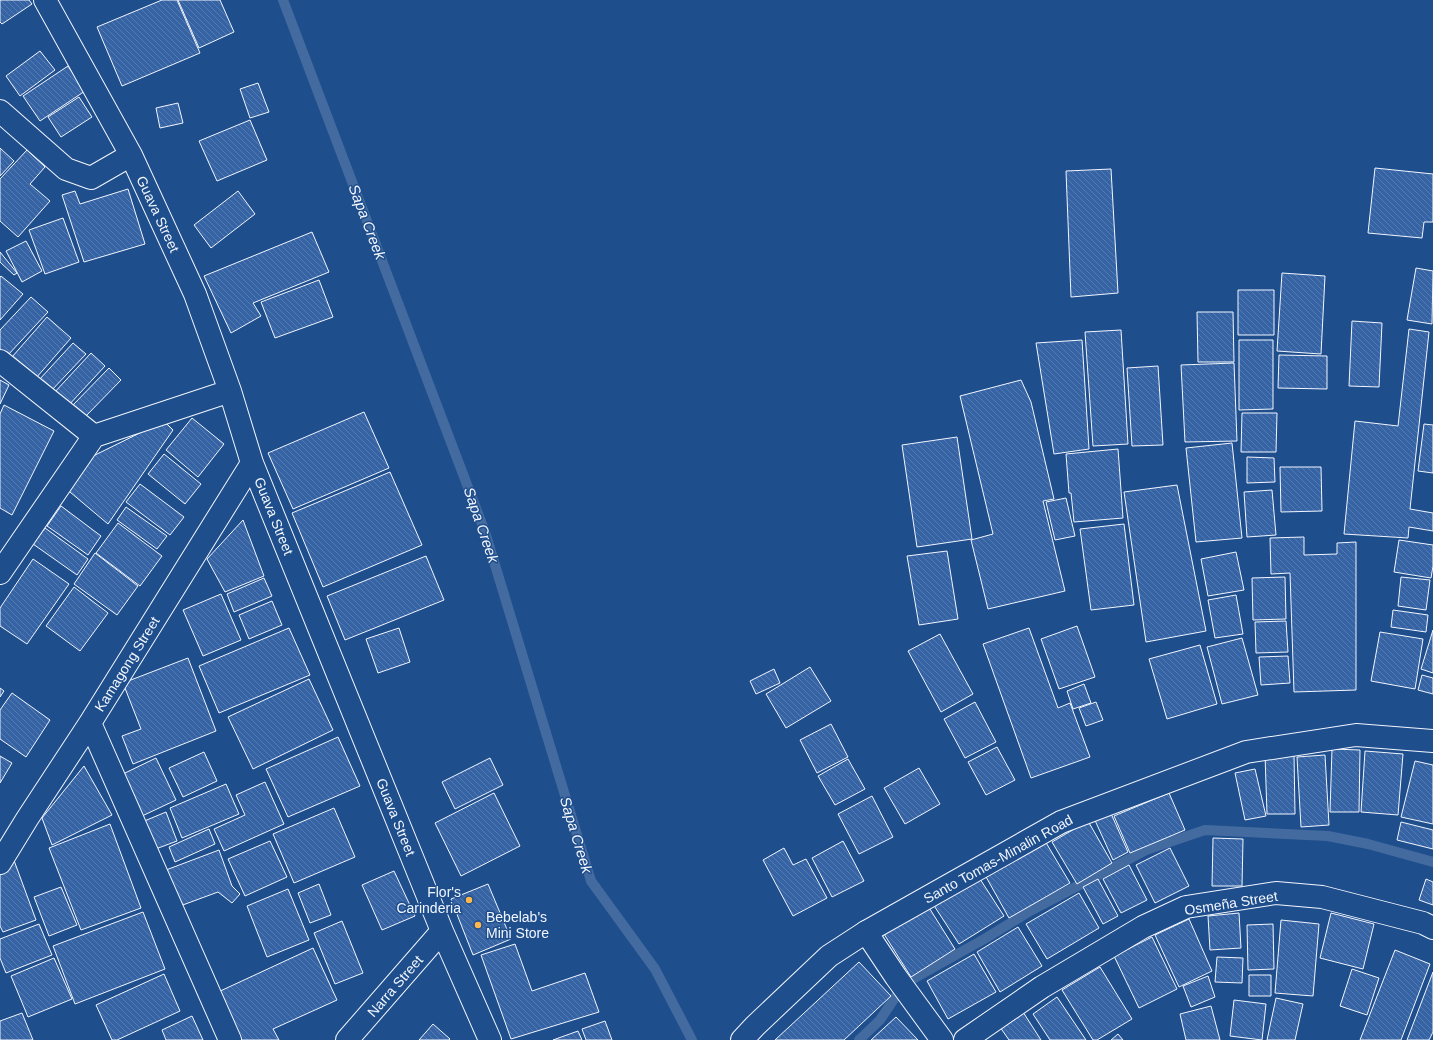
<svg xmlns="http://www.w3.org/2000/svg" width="1433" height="1040" font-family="Arial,sans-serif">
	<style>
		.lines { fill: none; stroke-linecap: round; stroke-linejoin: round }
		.stream { stroke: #446ba0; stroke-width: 10 }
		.building { fill: url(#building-back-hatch); stroke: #f2f6ff }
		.minor-casing { stroke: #f2f6ff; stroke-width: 24 }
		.major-casing { stroke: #f2f6ff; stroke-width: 24 }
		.minor { stroke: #1f4e8c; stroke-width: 22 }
		.major { stroke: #1f4e8c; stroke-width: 22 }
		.poi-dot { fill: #ffb74d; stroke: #1f4e8c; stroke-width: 1.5 }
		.labels { text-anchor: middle; stroke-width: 3; stroke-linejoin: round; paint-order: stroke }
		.street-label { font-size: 14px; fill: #f2f6ff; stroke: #1f4e8c }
		.poi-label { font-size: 14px; fill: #f2f6ff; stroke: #1f4e8c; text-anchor: end }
		.water-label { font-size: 15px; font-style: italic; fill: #f2f6ff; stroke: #1f4e8c }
	</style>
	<defs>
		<pattern id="building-back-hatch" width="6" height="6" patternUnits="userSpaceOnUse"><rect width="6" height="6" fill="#3563a3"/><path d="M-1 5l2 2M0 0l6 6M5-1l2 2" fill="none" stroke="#537ab1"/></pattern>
	</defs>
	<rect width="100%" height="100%" fill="#1f4e8c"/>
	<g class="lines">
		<path class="stream" d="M283,0L485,532L591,881L655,969L692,1040
			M859,1040L880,1020L904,984L986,938L1030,911L1146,850L1205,830L1328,836L1368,844L1433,862"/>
	</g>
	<path class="building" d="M0,0H29L32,4L2,24L0,22Z
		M162,0H177L200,53L122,86L97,27Z
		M178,0H220L234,32L199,48Z
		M40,51L55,70L20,96L6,76Z
		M68,66L85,91L40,121L23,96Z
		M258,83L269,112L250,118L240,89Z
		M79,97L92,117L61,137L48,117Z
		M178,103L183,123L160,128L156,108Z
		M250,120L267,160L217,181L199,141Z
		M0,148L14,161L0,176Z
		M27,150L45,167L30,184L50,201L18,237L0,221V179Z
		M1375,168L1433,174V222H1424L1422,238L1368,233Z
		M1111,169L1118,293L1071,297L1066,171Z
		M128,189L145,244L84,262L62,195L75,191L80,204Z
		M238,191L255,214L211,248L194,225Z
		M63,218L79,262L45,274L29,230Z
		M312,232L329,272L253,303L261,316L231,333L204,276Z
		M26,241L42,271L22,282L6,251Z
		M0,252L17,273L14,275L0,262Z
		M1416,268L1433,271L1432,324L1407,320Z
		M1282,273L1325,276L1321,354L1277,351Z
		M1,276L23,294L0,320V277Z
		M319,280L333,317L275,338L261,302Z
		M1238,290H1274V335H1238Z
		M31,297L48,312L7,356L0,349V330Z
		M1197,312H1233L1234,362H1198Z
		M47,317L71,338L36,378L12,357Z
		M1352,321L1382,323L1379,387L1349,386Z
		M1409,329L1429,332L1410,509L1433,513V531L1409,527L1408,538L1344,534L1355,421L1398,426Z
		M1121,330L1128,444L1093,446L1085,332Z
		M1082,340L1089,449L1054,454L1036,343Z
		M1239,340H1273V409L1239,410Z
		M73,343L86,354L50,392L38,381Z
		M91,353L105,366L67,407L53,394Z
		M1279,355L1327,356V389L1278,388Z
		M1234,363L1237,441L1185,442L1181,365Z
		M1158,366L1163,445L1132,446L1127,368Z
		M109,368L121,380L84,418L72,406Z
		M0,380L9,385L0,404Z
		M1021,380L1031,402L1054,499L1043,501L1065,591L988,609L971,540L993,534L960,396Z
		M4,405L54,431L12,515L0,508V414Z
		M364,412L389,468L293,509L268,453Z
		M1242,413H1277L1276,452H1241Z
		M192,418L224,444L198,477L166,450Z
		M164,421L173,430L108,524L64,487L87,459Z
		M1424,424L1433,425V473L1418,471Z
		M957,437L972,539L917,547L902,445Z
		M1232,443L1242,538L1196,542L1186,448Z
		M1118,449L1123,518L1074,522L1071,493H1069L1066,454Z
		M164,454L201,484L185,504L148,474Z
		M1247,457L1274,458L1275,482L1247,483Z
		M1280,467H1321L1322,511L1281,512Z
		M390,472L422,545L323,587L292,513Z
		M140,484L184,517L170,535L126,502Z
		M1177,485L1206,631L1146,642L1124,492Z
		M1272,490L1276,535L1247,537L1244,492Z
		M1066,498L1075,536L1055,540L1046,502Z
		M61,506L101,536L88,555L47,526Z
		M126,507L167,536L157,549L117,520Z
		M243,520L264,576L225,592L207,559Z
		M118,523L162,556L140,586L96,553Z
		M1124,524L1134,605L1091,610L1080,529Z
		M45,528L88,559L77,575L33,544Z
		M1304,537V555L1337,554V543L1356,542V690L1294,692L1290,573L1271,574L1270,538Z
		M1399,540L1433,545V566L1431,578L1394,572Z
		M947,551L958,619L919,625L907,556Z
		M1236,552L1244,590L1208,596L1201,559Z
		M95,553L138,586L117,615L74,584Z
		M426,556L444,600L345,640L327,596Z
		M33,559L69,584L27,644L0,626V608Z
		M1285,577L1286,619L1253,620L1252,578Z
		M1401,577L1430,580L1426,610L1398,606Z
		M264,578L272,596L234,612L227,594Z
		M74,587L108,613L80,651L46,626Z
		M221,594L241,640L203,656L183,610Z
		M1236,595L1243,634L1215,638L1208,600Z
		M272,601L282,625L249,639L239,615Z
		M1393,610L1428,615L1426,632L1391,627Z
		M1286,621L1288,652L1256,653L1255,622Z
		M1077,626L1095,677L1059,689L1041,639Z
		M289,628L310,675L219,713L199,666Z
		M399,628L410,662L378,673L366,639Z
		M1029,628L1058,708L1070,703L1090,757L1031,778L983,644Z
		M1433,630V673L1421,669Z
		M1380,632L1423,639L1415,689L1371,681Z
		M940,634L973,694L941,712L908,651Z
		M1242,638L1258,695L1222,704L1207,647Z
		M1200,645L1217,704L1167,719L1149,659Z
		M1288,656L1290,683L1261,685L1259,657Z
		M188,658L216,731L133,764L122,736L141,729L123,683Z
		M810,667L831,701L786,728L766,694Z
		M774,669L780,683L756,694L750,681Z
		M1422,675L1433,678V694L1418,690Z
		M309,679L333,730L253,769L228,717Z
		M1084,684L1091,703L1073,709L1067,691Z
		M0,688L4,691L0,697Z
		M12,693L50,720L26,757L0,739V710Z
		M975,702L996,742L965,758L944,719Z
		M1096,702L1103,720L1086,726L1079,708Z
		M831,724L848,757L817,773L800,740Z
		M338,737L360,786L288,817L266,769Z
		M997,747L1015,780L986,795L968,762Z
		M1332,749L1360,750L1359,812H1330Z
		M1365,751L1403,754L1398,815L1361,812Z
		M204,752L217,781L183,797L169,768Z
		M1265,754H1294L1295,814H1267Z
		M1325,755L1329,825L1301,827L1297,757Z
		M0,756L12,763L0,783Z
		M156,758L176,800L142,816L123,774Z
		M490,758L503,785L455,809L442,782Z
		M848,759L865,789L835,805L818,776Z
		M1415,761L1433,765V824L1401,817Z
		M84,766L112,815L52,845L42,818Z
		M919,768L940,804L905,824L884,788Z
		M1255,769L1266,816L1245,820L1235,773Z
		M265,782L284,824L224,851L214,829L245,815L236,795Z
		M226,784L239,814L182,838L170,808Z
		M494,793L520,846L461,876L435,823Z
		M1169,793L1185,830L1130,853L1114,816Z
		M872,796L893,837L859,854L838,814Z
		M334,808L355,857L294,883L273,834Z
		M1109,809L1128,852L1113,860L1093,816Z
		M166,812L177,841L153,850L142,822Z
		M1088,821L1112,863L1077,884L1052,842Z
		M1401,822L1433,830V849L1397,840Z
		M110,824L141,908L81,930L49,848Z
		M209,829L215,844L175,862L169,847Z
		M1213,838L1243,839L1242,886H1212Z
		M270,841L287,877L245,896L228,859Z
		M843,841L864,881L832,897L812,858Z
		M1045,841L1070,883L1009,918L985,875Z
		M784,848L793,865L806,859L827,898L793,916L763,860Z
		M1170,848L1189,886L1155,903L1136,865Z
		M219,850L232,886L240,894L232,903L218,892L180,906L166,870Z
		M12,855L36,920L3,932L0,926V872Z
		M1129,865L1147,900L1121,913L1103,879Z
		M394,871L415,916L382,930L362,885Z
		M978,876L1004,916L959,944L933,904Z
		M1098,879L1118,916L1103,924L1083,887Z
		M1426,879L1433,882V905L1419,900Z
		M319,884L331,915L310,923L298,893Z
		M488,884L511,939L473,955L451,899Z
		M61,887L77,925L49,936L34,897Z
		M288,889L309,940L267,957L247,906Z
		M1079,893L1099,928L1047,959L1026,924Z
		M928,906L955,949L911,977L884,934Z
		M143,912L165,969L75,1004L53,946Z
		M1239,913L1241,948L1210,950L1208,916Z
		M1331,913L1374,924L1363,969L1320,958Z
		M1189,919L1212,971L1179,987L1155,935Z
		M1281,920L1319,924L1313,996L1275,993Z
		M342,921L363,973L335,984L314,933Z
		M39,924L52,955L6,973L0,958V939Z
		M1273,924L1274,969L1248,970L1247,925Z
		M1018,927L1042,966L1000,992L977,952Z
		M1152,937L1177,989L1139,1008L1114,956Z
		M515,944L532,991L585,973L599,1012L511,1039L481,955Z
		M313,948L337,1000L273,1029L279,1040H238L216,993Z
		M1395,950L1430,964L1401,1040H1360Z
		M974,954L996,992L948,1019L927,981Z
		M1217,957L1243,958L1242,983L1215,982Z
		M54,958L72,999L28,1017L11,976Z
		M859,962L891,996L844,1040H775Z
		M1100,967L1132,1019L1097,1040H1093L1062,990Z
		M1352,969L1379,978L1367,1015L1340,1006Z
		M1433,972V1032L1429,1040H1407Z
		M164,974L180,1011L117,1040H112L96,1005Z
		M1249,975H1271V996H1249Z
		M1208,976L1215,997L1191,1007L1183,986Z
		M1057,997L1086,1040H1050L1033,1014Z
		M1276,998L1303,1004L1295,1040H1267Z
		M1234,1000L1266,1004L1262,1040L1230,1036Z
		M1211,1006L1220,1040H1186L1180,1014Z
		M1023,1012L1041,1040H1009L1000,1027Z
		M22,1013L33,1040H0V1021Z
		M192,1016L203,1040H166L162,1030Z
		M896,1017L918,1040H871Z
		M605,1021L612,1040H586L582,1029Z
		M433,1024L450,1039L449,1040H419Z
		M578,1031L582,1040H553Z
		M1118,1034L1123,1040H1111Z"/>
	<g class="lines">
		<g class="minor-casing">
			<path id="minor" d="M45,0L131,155L195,294L230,391L252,463L442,931L490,1040
				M0,111L66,169L91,178L131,155
				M0,361L94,436
				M0,573L94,436L230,391
				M90,723L230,1040
				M0,863L27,819L90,723L252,463
				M866,932L896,977L942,1040
				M347,1040L442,931
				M965,1040L1042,987L1143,927L1186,907L1276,893L1322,897L1423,923L1433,928"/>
		</g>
		<g class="major-casing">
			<path id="major" d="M742,1040L755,1026L829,956L866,932L1061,822L1246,752L1356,735L1433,741"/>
		</g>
		<use href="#minor" class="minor"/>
		<use href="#major" class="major"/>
	</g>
	<g class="poi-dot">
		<circle cx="469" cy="900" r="4"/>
		<circle cx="478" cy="925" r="4"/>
	</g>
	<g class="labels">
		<g class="street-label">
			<text transform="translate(158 214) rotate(65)" y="5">Guava Street</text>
			<text transform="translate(274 516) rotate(68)" y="5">Guava Street</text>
			<text transform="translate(127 664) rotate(-58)" y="5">Kamagong Street</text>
			<text transform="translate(396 817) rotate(68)" y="5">Guava Street</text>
			<text transform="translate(998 859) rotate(-29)" y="5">Santo Tomas-Minalin Road</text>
			<text transform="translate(1231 903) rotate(-9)" y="5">Osmeña Street</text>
			<text transform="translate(395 986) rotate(-49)" y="5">Narra Street</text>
		</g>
		<g class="poi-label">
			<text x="461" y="897">Flor's<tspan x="461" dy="16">Carinderia</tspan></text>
			<text x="486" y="922" text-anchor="start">Bebelab's<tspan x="486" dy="16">Mini Store</tspan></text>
		</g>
		<g class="water-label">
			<text transform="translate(367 222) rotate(69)" y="5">Sapa Creek</text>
			<text transform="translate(481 525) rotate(71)" y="5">Sapa Creek</text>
			<text transform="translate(576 835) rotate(73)" y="5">Sapa Creek</text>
		</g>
	</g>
</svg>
